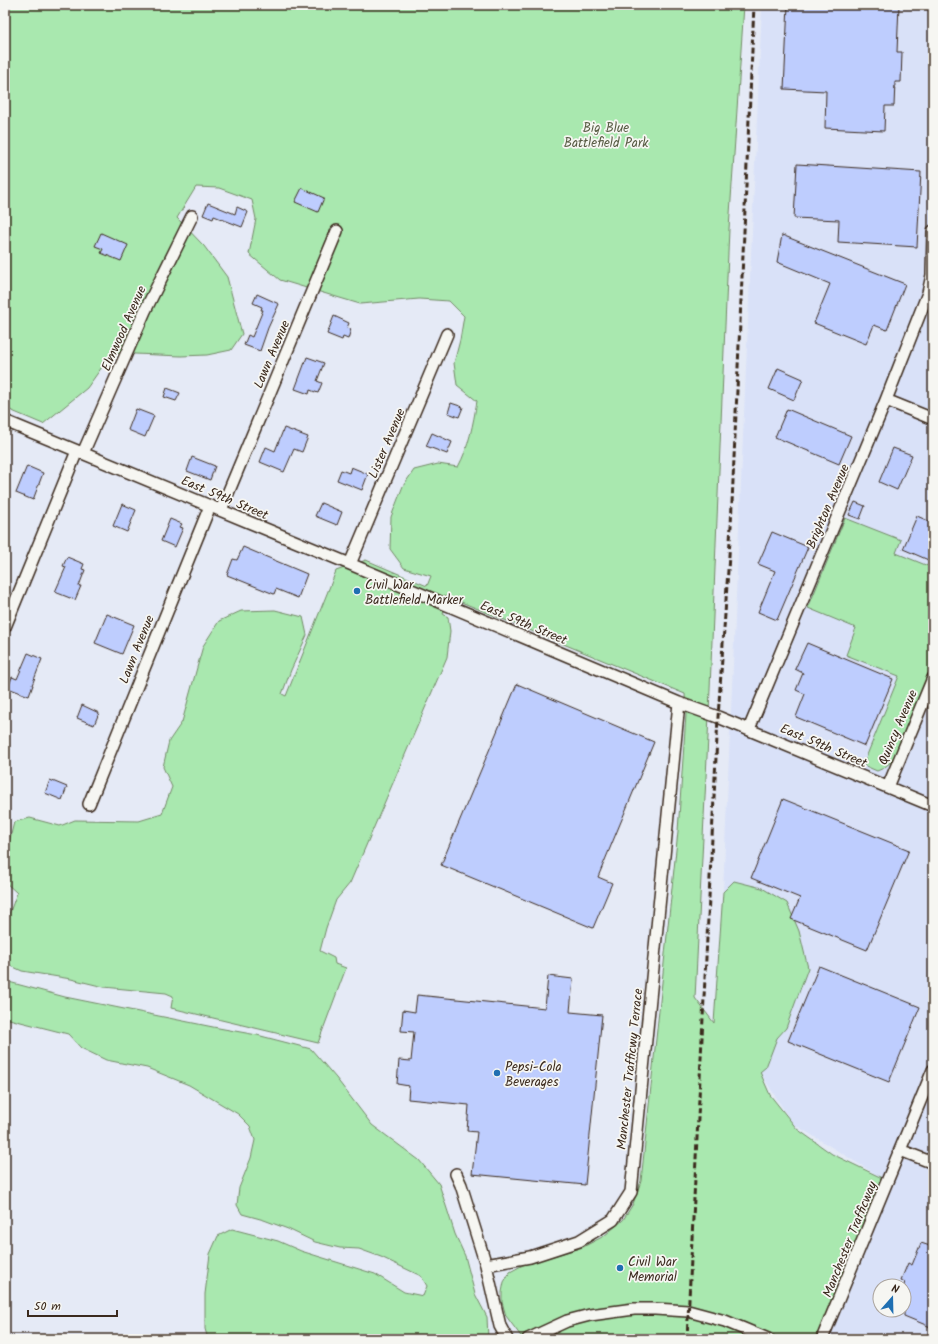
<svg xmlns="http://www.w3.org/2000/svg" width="938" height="1344" font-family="Kalam,sans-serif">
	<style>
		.built { fill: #d9e1f8; fill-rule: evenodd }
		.green { fill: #a9e8af; stroke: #728966 }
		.building { fill: #becdfe; stroke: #3b2a1e }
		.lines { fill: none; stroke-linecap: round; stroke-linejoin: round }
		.street-casing { stroke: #3b2a1e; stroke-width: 14 }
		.street { stroke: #f6f6f2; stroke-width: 11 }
		.rail { stroke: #3b2a1e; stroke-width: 3; stroke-dasharray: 6 3; stroke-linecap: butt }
		.poi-dot { fill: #1f6fb2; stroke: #f6f6f2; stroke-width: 1.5 }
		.labels { text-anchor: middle; stroke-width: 3.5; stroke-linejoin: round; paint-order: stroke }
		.park-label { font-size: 13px; fill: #565a42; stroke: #f6f6f2 }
		.street-label { font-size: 13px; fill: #3b2a1e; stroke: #f6f6f2 }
		.poi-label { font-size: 13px; fill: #3b2a1e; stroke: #f6f6f2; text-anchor: start }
	</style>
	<rect width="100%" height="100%" fill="#e5eaf6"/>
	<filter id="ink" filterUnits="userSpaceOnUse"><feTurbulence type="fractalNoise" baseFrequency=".025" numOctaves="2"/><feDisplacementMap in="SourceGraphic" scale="8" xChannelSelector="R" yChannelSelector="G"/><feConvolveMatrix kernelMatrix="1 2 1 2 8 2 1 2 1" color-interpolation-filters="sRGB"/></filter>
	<g filter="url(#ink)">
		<path class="built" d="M762,5H933V1339H828L824,1337L882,1178L792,1123L760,1072L777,1038L786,1028L734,881L723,892ZM880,1286H904V1310H880Z"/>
		<path class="green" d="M5,5H744L729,229L708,737L695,998L714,1023L723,892L734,881L762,888L787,903L799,931L808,968L786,1028L777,1038L766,1067L760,1072L770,1095L797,1129L832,1154L882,1178L818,1333L832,1339H523L506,1316L502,1302V1292L504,1282L510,1272L523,1265L583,1247L604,1236L623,1220L633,1204L641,1181L678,831L686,715L685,694L449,597L443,614L448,617L450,631L447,657L350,883L336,900L326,928L320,951L334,958L335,964L346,968L318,1043L171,1008L173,996L166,993L104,987L71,979L22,971L5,963V925L17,893L5,882V859L14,822L30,818L60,826L75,820L139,821L162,814L172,787L163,767L169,741L182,722L203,646L219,621L241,611L275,610L303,617L307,635L291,670L282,694L286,696L336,571L366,560L427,586L431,576L404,568L390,549L391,517L403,486L414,470L438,464L458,467C469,447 473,424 477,401L457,385L454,363L460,340L464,316L449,301L419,299L360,304L280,280L249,254L256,219L252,200L219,188L196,187L177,218L204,246L227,277L242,334L231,350L207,355L181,356L112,353L87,388L43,424L5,408Z
			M845,518L901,540L896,553L933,568V662L893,760L884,768L877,771L863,765L899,676L846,655L856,628L808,608Z
			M5,981L65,997L213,1027L257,1035L311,1049L336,1078L372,1125L419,1160L439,1184L455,1234L465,1256L475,1294L487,1317L488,1339H208L205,1329V1294L210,1254L218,1236L232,1229L278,1241L301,1251L375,1274L404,1292L423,1296L427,1286L421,1276L381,1257L359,1249L340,1248L315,1242L288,1229L264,1220L242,1214L237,1205L239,1188L251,1158L255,1140L250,1126L238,1114L189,1085L147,1068L106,1060L81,1048L68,1034L5,1018Z"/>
		<path class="building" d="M788,5H899L897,52H902L901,82H895L894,106H885L884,131L825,128L826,91L784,89Z
			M797,164L921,172L917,247L838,242L839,220L794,218Z
			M302,188L324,198L318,212L295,202Z
			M208,203L235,214L237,207L248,212L242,227L214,216L213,219L203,215Z
			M101,233L128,245L121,261L101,253L103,249L95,246Z
			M782,235L905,284L887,330L874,325L866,344L814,323L830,284L777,262Z
			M257,294L279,304L268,328L260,351L244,345L248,335L252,337L263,310H261L262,307L253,303Z
			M334,316L349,323L347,328L351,329L348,339L343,337L342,340L327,334Z
			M307,357L324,363L317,381L322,383L318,393L310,390L309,394L295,389Z
			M778,368L803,379L794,400L769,389Z
			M167,388L180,393L176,401L164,397Z
			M451,403L463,407L459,417L448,413Z
			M136,409L154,416L145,437L128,430Z
			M787,409L851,436L839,464L775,437Z
			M284,428L308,437L302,452L294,449L284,472L260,462L266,447L275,451Z
			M432,433L452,442L447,454L426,446Z
			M893,448L912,455L897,490L879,482Z
			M192,457L215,466L210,480L187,471Z
			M27,466L43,473L33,500L16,493Z
			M351,467L368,474L362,490L337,480L341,470L349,473Z
			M855,502L865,506L860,519L849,515Z
			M321,503L342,512L337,525L315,516Z
			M122,504L136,510L127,532L113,526Z
			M917,516L933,523V562L903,549Z
			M170,519L182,524L180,527L183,528L175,547L161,541Z
			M772,532L808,547L777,620L758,612L775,571L758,564Z
			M243,547L307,574L298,598L276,589L274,594L227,575L233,559L237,560Z
			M67,557L84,564L82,569L85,570L79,586H81L75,600L55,592L66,567L63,566Z
			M107,614L134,625L122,654L95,643Z
			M807,643L893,679L865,746L796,717L805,694L796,690L803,673L795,669Z
			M28,653L42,659L32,685H33L29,696L8,688L12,677L17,679Z
			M517,684L654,742L598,877L612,883L593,928L441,865Z
			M82,705L99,713L94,725L77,718Z
			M50,780L67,787L62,800L45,793Z
			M783,799L909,850L867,950L791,919L800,898L751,878Z
			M819,966L920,1007L889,1082L788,1041Z
			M548,976L573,979L570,1012L602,1015L585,1185L472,1174L477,1132L467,1131L469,1105L408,1099L409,1086L397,1084L399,1060L411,1061L414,1032L401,1031L403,1010L415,1012L417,995L545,1008Z
			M921,1243L933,1247V1328L904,1316V1285L905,1282L901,1280L908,1263L912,1265Z"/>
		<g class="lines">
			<g class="street-casing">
				<path id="street" d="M886,400L933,419
					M5,421L350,564L679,703L718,717L933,806
					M83,453L145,311L192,216
					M221,510L337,231
					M350,564L447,334
					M5,627L77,451
					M749,729L886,400L928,293L932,275L933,231
					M888,787L933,678
					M89,804L210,506
					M900,1150L933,1163
					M456,1174L461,1185L486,1265
					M507,1339L500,1326L486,1265L530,1257L579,1241L613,1220L631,1192L679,703
					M528,1339L567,1321L590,1315L634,1309H655L688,1311L725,1321L768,1339
					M822,1339L933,1070"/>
			</g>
			<use href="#street" class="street"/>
			<path class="rail" d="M687,1339L718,717L731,526L754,5"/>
		</g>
	</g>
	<g class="poi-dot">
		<circle cx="357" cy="591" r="4"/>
		<circle cx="497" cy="1073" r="4"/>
		<circle cx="620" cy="1268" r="4"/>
	</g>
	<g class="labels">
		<g class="park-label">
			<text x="606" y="132">Big Blue<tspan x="606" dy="15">Battlefield Park</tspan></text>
		</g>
		<g class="street-label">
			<text transform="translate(123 328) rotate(-66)" y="5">Elmwood Avenue</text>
			<text transform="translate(271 354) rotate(-67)" y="5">Lawn Avenue</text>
			<text transform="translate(386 443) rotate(-67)" y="5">Lister Avenue</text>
			<text transform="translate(225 497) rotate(23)" y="5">East 59th Street</text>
			<text transform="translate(827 506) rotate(-67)" y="5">Brighton Avenue</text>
			<text transform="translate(524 622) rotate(23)" y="5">East 59th Street</text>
			<text transform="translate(136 649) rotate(-68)" y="5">Lawn Avenue</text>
			<text transform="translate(897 727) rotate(-67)" y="5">Quincy Avenue</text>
			<text transform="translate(824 745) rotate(23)" y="5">East 59th Street</text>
			<text transform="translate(629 1069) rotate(-84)" y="5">Manchester Trafficwy Terrace</text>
			<text transform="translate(849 1239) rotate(-68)" y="5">Manchester Trafficway</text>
		</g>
		<g class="poi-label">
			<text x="365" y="589">Civil War<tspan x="365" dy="15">Battlefield Marker</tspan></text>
			<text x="505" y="1071">Pepsi-Cola<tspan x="505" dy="15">Beverages</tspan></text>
			<text x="628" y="1266">Civil War<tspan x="628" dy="15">Memorial</tspan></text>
		</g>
	</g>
	<rect width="938" height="1344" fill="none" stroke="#f6f6f2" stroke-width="20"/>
	<rect x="10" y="10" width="918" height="1324" fill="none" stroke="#3b2a1e" stroke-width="1.5" filter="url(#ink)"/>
	<g transform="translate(892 1298) rotate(20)"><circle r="19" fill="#f6f6f2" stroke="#aba49d"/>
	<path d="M0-3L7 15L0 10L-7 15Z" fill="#1f6fb2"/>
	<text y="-6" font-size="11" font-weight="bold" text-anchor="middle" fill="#3b2a1e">N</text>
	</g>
	<path d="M28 1310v6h89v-6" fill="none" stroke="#3b2a1e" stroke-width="2"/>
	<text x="34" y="1310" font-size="12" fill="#3b2a1e" stroke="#f6f6f2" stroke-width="3" paint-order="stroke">50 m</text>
</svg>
